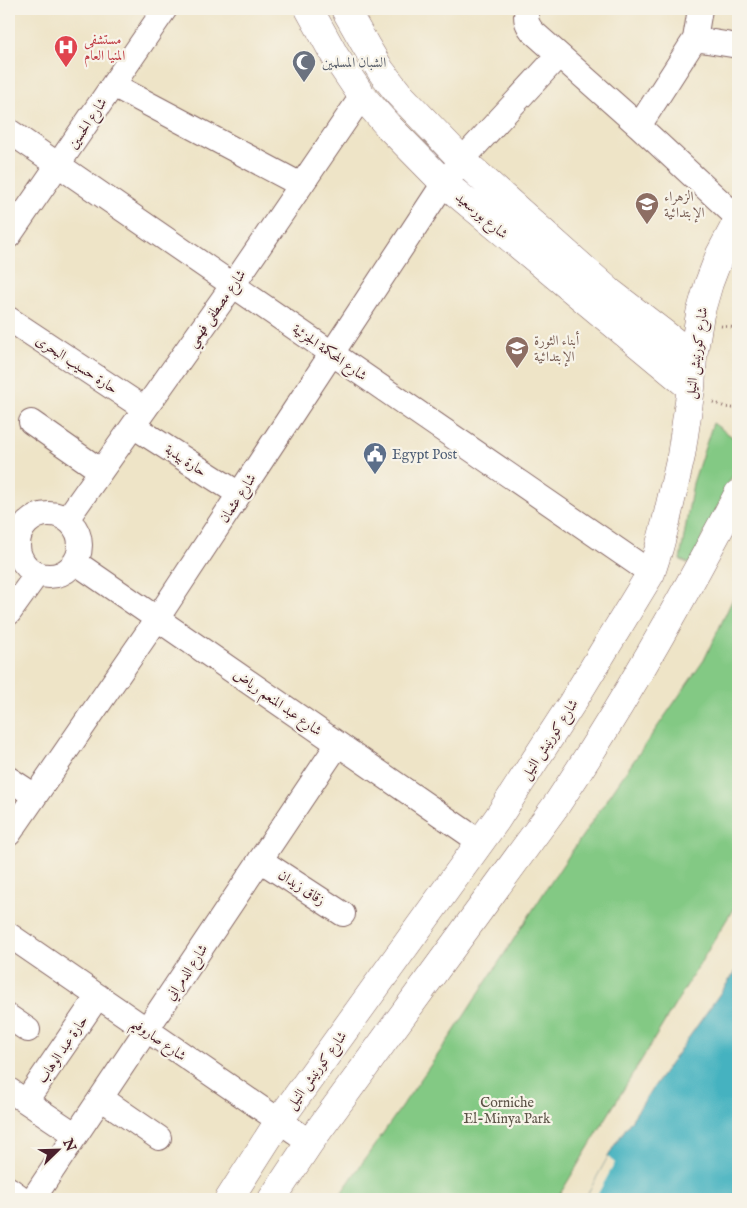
<svg xmlns="http://www.w3.org/2000/svg" width="747" height="1208" font-family="'IM FELL English',Amiri,serif">
	<style>
		.green { fill: #83c984; stroke: #667458 }
		.water { fill: #44b2c0; stroke: #476876 }
		.pier { fill: #eee4c7 }
		.lines { fill: none; stroke-linecap: round; stroke-linejoin: round }
		.minor-casing { stroke: #836462; stroke-width: 26 }
		.major-casing { stroke: #836462; stroke-width: 29 }
		.path { stroke: #836462; stroke-width: 3; stroke-dasharray: 1 4; stroke-linecap: butt }
		.minor { stroke: #fff; stroke-width: 24 }
		.major { stroke: #fff; stroke-width: 28 }
		.labels { text-anchor: middle; stroke-width: 4.5; stroke-linejoin: round; paint-order: stroke }
		.health-label { font-size: 14px; fill: #be3a42; stroke: #f7f3e8; text-anchor: start }
		.worship-label { font-size: 14px; fill: #5b616d; stroke: #f7f3e8; text-anchor: start }
		.street-label { font-size: 14px; fill: #4a1f2b; stroke: #f7f3e8 }
		.education-label { font-size: 14px; fill: #785e54; stroke: #f7f3e8; text-anchor: start }
		.service-label { font-size: 14px; fill: #4e5e75; stroke: #f7f3e8; text-anchor: start }
		.park-label { font-size: 14px; fill: #5b5246; stroke: #f7f3e8 }
	</style>
	<rect width="100%" height="100%" fill="#f7f3e8"/>
	<filter id="ink" filterUnits="userSpaceOnUse"><feTurbulence type="fractalNoise" baseFrequency=".02" numOctaves="2"/><feDisplacementMap in="SourceGraphic" scale="10" xChannelSelector="R" yChannelSelector="G"/><feConvolveMatrix kernelMatrix="1 2 1 2 8 2 1 2 1" color-interpolation-filters="sRGB"/></filter>
	<filter id="wash" filterUnits="userSpaceOnUse"><feTurbulence type="fractalNoise" baseFrequency=".0096" numOctaves="4" result="noise"/><feDisplacementMap in="SourceGraphic" scale="20" xChannelSelector="R" yChannelSelector="G"/><feGaussianBlur stdDeviation="1.12" result="paint"/><feColorMatrix in="noise" values="0 0 0 0 0 0 0 0 0 0 0 0 0 0 0 0 0 1.4 0 .05"/><feComposite in="paint" operator="in"/></filter>
	<g filter="url(#wash)">
		<rect width="100%" height="100%" fill="#eee4c7"/>
		<path class="green" d="M713,423L738,441V464L690,564L680,560L693,483Z
			M738,588V901L557,1199H337L453,1033L547,888L621,779L704,660Z"/>
		<path class="water" d="M738,968V1199H585L614,1146L653,1088Z"/>
		<path class="pier" d="M608,1157L615,1163L595,1199H585Z"/>
	</g>
	<g filter="url(#ink)">
		<g class="lines">
			<g class="minor-casing">
				<path id="minor" d="M527,9C525,18 526,23 532,31L639,126L738,218
					M695,39L738,46
					M113,85L301,185
					M639,126L695,39L700,9
					M9,131L651,573
					M9,236L165,9
					M9,319L145,409
					M31,422L101,471
					M133,426L239,494
					M18 545a31 31 0 1 1 62 0a31 31 0 1 1-62 0Z
					M67,519L233,285L362,96
					M75,562L480,842
					M9,613L37,574
					M9,779L35,796
					M9,834L157,619L444,183L462,160L559,55
					M260,860L343,914
					M9,935L310,1142
					M9,1017L28,1030
					M9,1090L76,1135
					M101,1098L159,1138
					M26,1101L98,996
					M9,1189L23,1199
					M33,1199L338,744"/>
			</g>
			<g class="major-casing">
				<path id="major" d="M309,9L335,56L362,96L389,127L444,183L691,388
					M345,9L366,46L381,71L399,94L462,160L610,292L693,356
					M229,1199L279,1121L497,819L572,703L651,573L659,548L666,522L681,456L691,388L693,356L700,314L709,283L720,254L738,220
					M272,1199L310,1142L557,804C624,704 682,600 738,494"/>
			</g>
			<path class="path" d="M721,326L738,328
				M713,402L725,407L738,409"/>
			<use href="#minor" class="minor"/>
			<use href="#major" class="major"/>
		</g>
	</g>
	<defs>
		<g id="hospital-pin" transform="scale(1.25)"><path d="M0 17L-7.5 6A9.5 9.5 0 1 1 7.5 6Z" fill="#e0444e" stroke="#f7f3e8"/><path d="M-5-5h3v3.5h4V-5h3V5h-3V1.5h-4V5h-3Z" fill="#fff"/></g>
		<g id="mosque-pin" transform="scale(1.25)"><path d="M0 17L-7.5 6A9.5 9.5 0 1 1 7.5 6Z" fill="#6b7280" stroke="#f7f3e8"/><path d="M3.5-4.9A6 6 0 1 0 3.5 4.9A5 5 0 1 1 3.5-4.9Z" fill="#fff"/></g>
		<g id="school-pin" transform="scale(1.25)"><path d="M0 17L-7.5 6A9.5 9.5 0 1 1 7.5 6Z" fill="#8d6e63" stroke="#f7f3e8"/><path d="M0-5L7-2L0 1L-7-2ZM-4 1L0 2.5L4 1V4Q0 6-4 4Z" fill="#fff"/></g>
		<g id="civic-pin" transform="scale(1.25)"><path d="M0 17L-7.5 6A9.5 9.5 0 1 1 7.5 6Z" fill="#5c6f8a" stroke="#f7f3e8"/><path d="M-.6-6.5H3V-4.5H.6V-3L4-1V1h2V6H-6V1h2V-1L-.6-3ZM-1.2 2.5V6h2.4V2.5Z" fill="#fff"/></g>
	</defs>
	<g fill-rule="evenodd">
		<use href="#hospital-pin" x="66" y="47"/>
		<use href="#mosque-pin" x="304" y="62"/>
		<use href="#school-pin" x="647" y="204"/>
		<use href="#school-pin" x="517" y="348"/>
		<use href="#civic-pin" x="375" y="454"/>
	</g>
	<g class="labels">
		<g class="health-label">
			<text x="84" y="44">مستشفى<tspan x="84" dy="16">المنيا العام</tspan></text>
		</g>
		<g class="worship-label">
			<text x="322" y="67">الشبان المسلمين</text>
		</g>
		<g class="street-label">
			<text transform="translate(87 123) rotate(-56)" y="5">شارع الحسين</text>
			<text transform="translate(482 215) rotate(40)" y="5">شارع بورسعيد</text>
			<text transform="translate(216 308) rotate(-55)" y="5">شارع مصطفى فهمي</text>
			<text transform="translate(330 352) rotate(35)" y="5">شارع المحكمة الجزئية</text>
			<text transform="translate(696 353) rotate(-82)" y="5">شارع كورنيش النيل</text>
			<text transform="translate(77 364) rotate(33)" y="5">حارة حسيب البحرى</text>
			<text transform="translate(186 460) rotate(33)" y="5">حارة بيدبة</text>
			<text transform="translate(237 498) rotate(-57)" y="5">شارع عثمان</text>
			<text transform="translate(278 702) rotate(35)" y="5">شارع عبد المنعم رياض</text>
			<text transform="translate(549 739) rotate(-57)" y="5">شارع كورنيش النيل</text>
			<text transform="translate(302 887) rotate(33)" y="5">زقاق زيدان</text>
			<text transform="translate(186 972) rotate(-56)" y="5">شارع الدمراني</text>
			<text transform="translate(159 1039) rotate(35)" y="5">شارع صاروفيم</text>
			<text transform="translate(62 1049) rotate(-56)" y="5">حارة عبد الوهاب</text>
			<text transform="translate(316 1070) rotate(-54)" y="5">شارع كورنيش النيل</text>
		</g>
		<g class="education-label">
			<text x="664" y="201">الزهراء<tspan x="664" dy="16">الإبتدائية</tspan></text>
			<text x="534" y="345">أبناء الثورة<tspan x="534" dy="16">الإبتدائية</tspan></text>
		</g>
		<g class="service-label">
			<text x="392" y="459">Egypt Post</text>
		</g>
		<g class="park-label">
			<text x="507" y="1107">Corniche<tspan x="507" dy="16">El-Minya Park</tspan></text>
		</g>
	</g>
	<rect width="747" height="1208" fill="none" stroke="#f7f3e8" stroke-width="30"/>
	<g transform="translate(58 1150) rotate(67)" stroke="#f7f3e8" stroke-width="4" paint-order="stroke">
	<path d="M0-4L9 19L0 12L-9 19Z" fill="#4a1f2b"/>
	<text y="-8" font-size="14" font-weight="bold" text-anchor="middle" fill="#4a1f2b">N</text>
	</g>
</svg>
